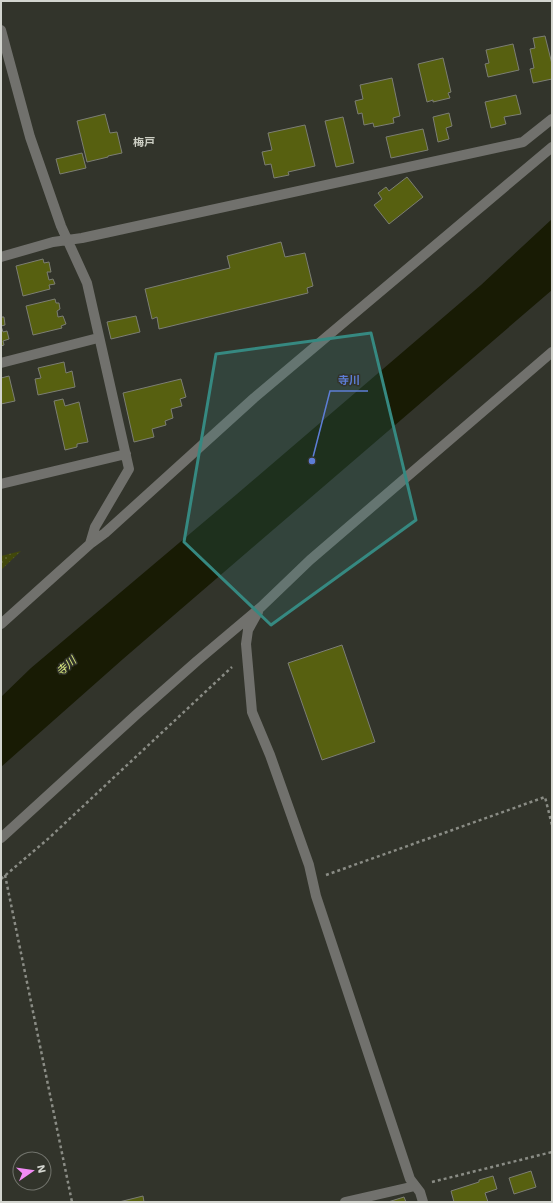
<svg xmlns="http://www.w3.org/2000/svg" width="553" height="1203" font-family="'Work Sans','Noto Sans JP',sans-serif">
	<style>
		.park { fill: url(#park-dots) }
		.water { fill: #181b04 }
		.building { fill: #576010; stroke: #7c7e74 }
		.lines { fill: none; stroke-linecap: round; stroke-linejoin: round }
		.path { stroke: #8a8c85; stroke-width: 2.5; stroke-dasharray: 3 3; stroke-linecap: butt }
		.minor { stroke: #71716d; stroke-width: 10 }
		.marked { fill: #368981; fill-opacity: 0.2; stroke: #368981; stroke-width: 3; stroke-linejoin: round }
		.labels { text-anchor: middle; stroke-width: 3; stroke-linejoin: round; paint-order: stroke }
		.neighbourhood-label { font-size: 11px; font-weight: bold; fill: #cdcfc4; stroke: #32342b }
		.water-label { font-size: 11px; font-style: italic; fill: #d4e37c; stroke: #32342b }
		.leader { fill: none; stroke: #5d7dd5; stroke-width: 1.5 }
		.callout-dot { fill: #5d7dd5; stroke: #32342b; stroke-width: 1.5 }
		.callout-label { font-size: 11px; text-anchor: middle; font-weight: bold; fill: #5d7dd5; stroke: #32342b; stroke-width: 3; stroke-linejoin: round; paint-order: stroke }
	</style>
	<defs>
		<pattern id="park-dots" width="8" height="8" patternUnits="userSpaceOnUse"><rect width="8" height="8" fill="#41480b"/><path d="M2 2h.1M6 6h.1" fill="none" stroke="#5c622e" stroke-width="1.8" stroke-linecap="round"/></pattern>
	</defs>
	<rect width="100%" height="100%" fill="#32342b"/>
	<path class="park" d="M21,551L1,570V556Z"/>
	<path class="water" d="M552,219V290L123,659L1,767V697L31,668L237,494L481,285Z"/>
	<path class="building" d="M545,36L552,64V79L533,83L530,69L534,68L530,49L535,48L533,38Z
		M513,44L519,70L488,77L485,64L489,63L486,50Z
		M443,58L451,92L448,93L450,98L433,102V100L427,102L418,64Z
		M392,78L400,116L393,118L394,123L374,127L373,123L364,125L362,113L358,114L355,101L363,99L360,85Z
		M516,95L521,114L504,117L506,124L491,128L485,102Z
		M449,113L452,126L446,128L449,139L438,142L433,117Z
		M105,114L110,133L117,132L122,153L108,156V157L87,162L77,121Z
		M343,117L354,163L336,167L325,121Z
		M305,125L315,166L288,172L289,175L274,178L271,164L265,165L262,152L272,150L268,133Z
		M423,129L428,150L391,158L386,137Z
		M82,153L86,168L60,174L56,159Z
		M407,177L423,197L389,224L374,205L382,199L378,193L386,187L389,191Z
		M281,242L285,257L305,253L313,286L307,288L308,293L159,329L157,317L152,319L145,289L230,268L227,256Z
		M43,259L44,263L49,262L51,272H47L49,280L53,279L55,284L49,285L50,289L23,296L16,266Z
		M55,299L56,303H59L60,309L57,311L58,317L63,316L66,324L61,326L62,328L33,335L26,306Z
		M136,316L140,332L111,339L107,322Z
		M1,317H4L5,325L1,326L3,332L7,331L9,339L3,341L4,345L1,346Z
		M64,362L66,373L72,371L75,387L38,395L35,379L41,378L38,368Z
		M9,376L15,401L1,404V378Z
		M181,379L186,397L180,399L182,406L171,409L173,418L165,421L166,425L152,429L154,437L134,442L123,393Z
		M63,399L65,406L79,402L88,442L77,444V447L65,450L54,401Z
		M342,645L375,742L322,760L288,663Z
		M531,1171L536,1187L514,1194L509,1178Z
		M493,1176L497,1189L485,1193L488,1202H454L451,1191L479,1182V1180Z
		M143,1196L144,1202H119Z
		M404,1197L406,1202H388Z"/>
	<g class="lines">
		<path class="path" d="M5,875L72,1202
			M326,875L545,797L552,825
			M1,879L49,838L232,667
			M432,1182L552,1152"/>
		<path class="minor" d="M1,30L30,137L61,226L87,283L129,469L95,527L90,544
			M1,257L53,242L82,238L523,142L552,119
			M1,363L98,338
			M1,484L126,454
			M258,612L248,630L246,644L252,712L270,755L309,865L316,896L410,1179L420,1192L423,1202
			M1,624L90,544L105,533L254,398L552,147
			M1,838L137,714L197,661L261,607L310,560L552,352
			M345,1202L415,1186"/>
	</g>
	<path class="marked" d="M371,333L416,520L271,625L184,542L216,354Z"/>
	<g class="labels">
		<g class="neighbourhood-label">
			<text x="144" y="146">梅戸</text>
		</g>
		<g class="water-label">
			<text transform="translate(66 666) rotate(-42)" y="4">寺川</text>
		</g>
	</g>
	<path class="leader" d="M312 461L330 391H368"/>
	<circle class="callout-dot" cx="312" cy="461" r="4"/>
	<g class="callout-label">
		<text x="349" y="384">寺川</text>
	</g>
	<rect width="553" height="1203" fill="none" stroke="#d3d5cf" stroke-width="4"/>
	<g transform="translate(32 1171) rotate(77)"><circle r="19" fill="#32342b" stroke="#72746d"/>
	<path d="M0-3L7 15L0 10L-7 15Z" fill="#f18af4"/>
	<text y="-6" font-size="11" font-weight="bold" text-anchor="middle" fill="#d3d5cf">N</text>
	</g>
</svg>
